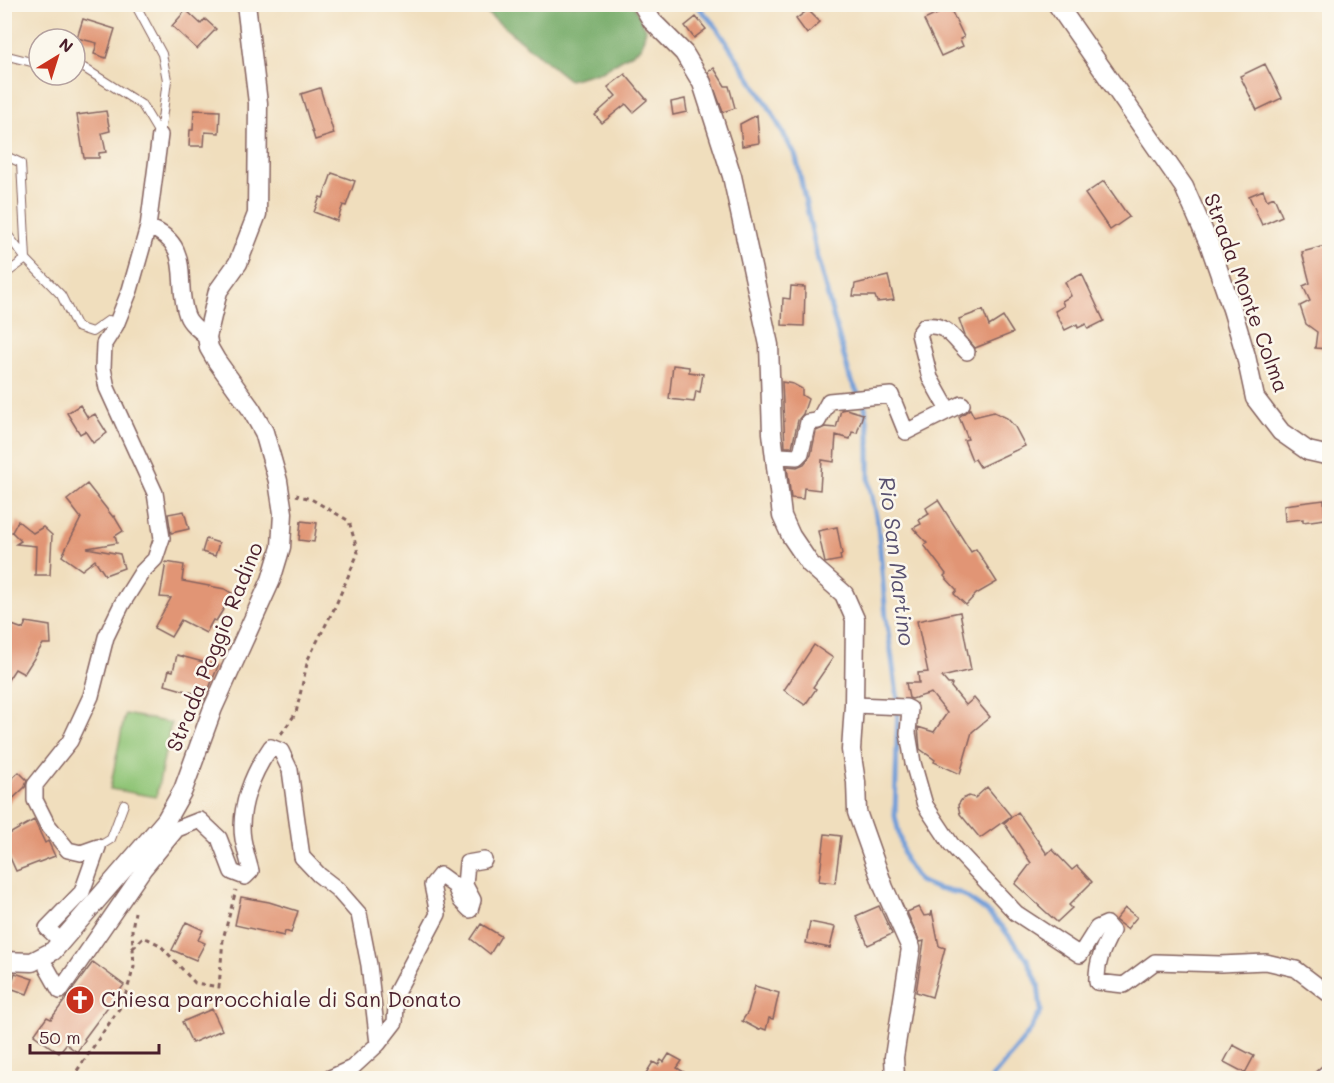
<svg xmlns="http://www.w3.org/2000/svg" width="1334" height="1083" font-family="Mali,sans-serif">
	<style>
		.green { fill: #90c577; stroke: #6d7251; stroke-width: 1.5 }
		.forest { fill: #74aa68; stroke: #5f644a; stroke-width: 1.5 }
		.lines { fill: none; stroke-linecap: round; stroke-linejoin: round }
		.stream { stroke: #6f9dd8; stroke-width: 5 }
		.building { fill: #e19574 }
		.service-casing { stroke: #84625e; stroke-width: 10 }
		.minor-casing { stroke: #84625e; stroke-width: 18 }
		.tertiary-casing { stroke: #84625e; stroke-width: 21 }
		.path { stroke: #84625e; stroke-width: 3; stroke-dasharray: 4.5 4.5; stroke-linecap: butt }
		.service { stroke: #fff; stroke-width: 8 }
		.minor { stroke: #fff; stroke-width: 15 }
		.tertiary { stroke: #fff; stroke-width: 18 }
		.labels { text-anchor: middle; stroke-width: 5; stroke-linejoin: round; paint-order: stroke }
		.street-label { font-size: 21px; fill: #4a1f2b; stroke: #fbf7ec }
		.poi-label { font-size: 21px; fill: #4a1f2b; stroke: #fbf7ec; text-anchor: start }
		.water-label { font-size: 22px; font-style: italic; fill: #595170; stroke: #fbf7ec }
	</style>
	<rect width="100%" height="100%" fill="#fbf7ec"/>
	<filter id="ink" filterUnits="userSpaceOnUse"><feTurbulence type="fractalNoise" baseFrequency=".0167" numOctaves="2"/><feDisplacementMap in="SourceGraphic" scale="12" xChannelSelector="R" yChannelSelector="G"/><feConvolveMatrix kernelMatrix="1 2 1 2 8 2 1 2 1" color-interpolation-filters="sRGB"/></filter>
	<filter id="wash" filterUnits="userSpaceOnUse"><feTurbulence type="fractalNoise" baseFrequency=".008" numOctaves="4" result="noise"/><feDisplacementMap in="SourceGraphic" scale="24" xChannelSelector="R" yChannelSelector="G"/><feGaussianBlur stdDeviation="1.35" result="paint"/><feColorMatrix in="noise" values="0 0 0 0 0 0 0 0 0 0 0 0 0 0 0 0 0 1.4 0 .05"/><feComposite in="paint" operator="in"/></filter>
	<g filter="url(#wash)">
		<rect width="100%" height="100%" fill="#f0debd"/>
		<path class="green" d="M125,714L171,723L156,797L110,789Z"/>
		<path class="forest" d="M477,5H633L646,29L641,48L602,71L569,80Z"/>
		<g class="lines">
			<path class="stream" d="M696,4L717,28L769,107L796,157L818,260L850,378L865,407L869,432V482L878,526L886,617L898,701L895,816L905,860L919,881L938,889L960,893L986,911L1002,927L1027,959L1038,984L1041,1011L1028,1034L992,1078"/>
		</g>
		<g id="blocks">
			<path class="building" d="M950,8L964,37L960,39L963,46L941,56L924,20Z
				M186,10L201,24L205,19L216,29L197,49L172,26Z
				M808,10L820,22L807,34L796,19Z
				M696,17L706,29L694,38L685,26Z
				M83,19L115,29L106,58L94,54L97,43L77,38Z
				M1265,64L1282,98L1257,110L1240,76Z
				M714,68L725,86H729L735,108L723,112L708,72Z
				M625,74L647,100L633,112L626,104L602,123L595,115L616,96L608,87Z
				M320,88L334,134L315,140L301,94Z
				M685,99L687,112L673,115L671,102Z
				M194,110L220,111L219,133L205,132L204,146H189L190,130H193Z
				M106,111L110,131L102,133L106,152L99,153V158H84L77,115Z
				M757,115L759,143L742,146L740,124Z
				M332,173L355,181L346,206L343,205L337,221L314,212L320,197L323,198Z
				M1104,181L1129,217L1110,230L1085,194Z
				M1263,190L1267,200L1274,197L1282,216L1262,225L1249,196Z
				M1329,245V349L1315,348L1317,332L1306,324L1300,306L1310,301L1303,286L1310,283L1302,252Z
				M1082,274L1104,321L1088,329L1086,324L1078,328L1077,324L1065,330L1055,311L1064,306L1062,301L1071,296L1065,282Z
				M888,276L894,300L877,302L875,296H853L855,284Z
				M791,286L805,287L804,326L782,325L783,298L790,299Z
				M983,310L989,326L1003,317L1013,333L975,348L965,336L959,319Z
				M673,365L689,367V372L703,374L700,392L696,391L694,402L669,399Z
				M782,382L793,384L802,389V395L808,399L803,414L798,420L792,447H785Z
				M80,405L88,418L95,414L107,433L93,443L85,431L80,434L67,413Z
				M846,409L863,414L857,433L852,432L850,439L836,435L834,462L822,460L820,490L804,488L803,499L791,498L787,466L797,467L804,464L811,455L816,431L825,427L836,428L841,410Z
				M970,409L974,417L994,412L1007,418L1015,427L1025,446L980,467L975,459L972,460L964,440L968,439L959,417Z
				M87,484L113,517L114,516L123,531L115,536L117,543L87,548L120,554L124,568L105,575L95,560L82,570L62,556L81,518L67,500Z
				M938,500L971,552L976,549L997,582L976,594L966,605L954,594L957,590L944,576L946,574L924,545L927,543L913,528L921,524L919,520L929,514L926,508Z
				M1324,500L1325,519L1303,522V519L1285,521L1284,505Z
				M184,511L189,529L171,533L168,514Z
				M18,521L33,533L43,527L52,535L50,575H35L36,546L16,544L21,541L12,532Z
				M301,521L317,523L314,542L299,540Z
				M837,527L842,554L840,555L841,560L825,563L818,531Z
				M206,539L219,543L215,556L202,552Z
				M166,562L184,565L182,581L225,589L233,594L216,621L213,620L206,633L181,620L171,637L154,628L171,598L160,597Z
				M960,612L971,670L942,677L948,684H952L951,687L966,705L974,698L990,717L972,732L960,774L934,762L935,760L920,749L918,727L934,732L947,713L931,693L912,699L909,698L906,683H919L918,673L928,672L917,621Z
				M4,622L23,629L26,622L50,626L51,644H43L24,674L15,669L4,686Z
				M814,645L833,658L813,687L816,689L805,705L784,690Z
				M177,655L218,666L204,701L192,696L193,693L165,685L169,670L173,671Z
				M19,772L27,780L25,787L4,807V786Z
				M987,787L1011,816L980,838L960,814L958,805L962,799L969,796L975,798Z
				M1018,812L1047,854L1052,849L1072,870L1077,866L1092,882L1069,905L1072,908L1057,922L1015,884L1031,863L1004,823Z
				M34,820L45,843L48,841L55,856L16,871L4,844V837Z
				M825,834L841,836L835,883L819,881Z
				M241,897L269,902L298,911L291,933L285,931L284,936L235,925Z
				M879,906L892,934L868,945L856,916Z
				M919,907L924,916L931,915L932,911L939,946L945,948L932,997L916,992L924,941L920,942L907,912Z
				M1125,908L1137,917L1127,929L1115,920Z
				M186,922L203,930L198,940L205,943L196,960L172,950Z
				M810,922L835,927L830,948L806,943Z
				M481,924L501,936L490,954L471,939Z
				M93,962L124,985L84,1039L85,1040L77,1052L66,1044L59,1053L34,1035L47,1017L51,1019Z
				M15,973L33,979L27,994L10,988Z
				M755,986L779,993L773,1019L769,1018L766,1030L761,1028L759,1030L742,1021L748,1012Z
				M212,1009L222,1030L192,1043L182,1022Z
				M1233,1045L1254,1056L1245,1073L1224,1062Z
				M669,1054L682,1061L677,1068L694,1078H643L653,1062L658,1065L661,1060L664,1062Z"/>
		</g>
	</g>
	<g filter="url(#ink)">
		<use href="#blocks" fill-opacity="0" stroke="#84625e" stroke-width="1.5"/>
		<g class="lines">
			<g class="service-casing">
				<path id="service" d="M135,4L162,54L167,80L160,135
					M4,55L39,64
					M75,68H84L142,105L160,135
					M4,155L21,163L26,259L61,295L77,327L92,332L109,320L116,325
					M4,230L26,259L4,275
					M98,847L111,839L124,804"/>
			</g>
			<g class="minor-casing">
				<path id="minor" d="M148,227C195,244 174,282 187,316C190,324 200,331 207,337
					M948,410L930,378L919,334L925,326C946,323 953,338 967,352
					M775,465L780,456L797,457L801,453L808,422L818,421L829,401L891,395L906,432L962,404
					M854,705L906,707L910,709L908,733L913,763L925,805L951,844L1016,913L1080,955L1097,928L1106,924L1112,931C1103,948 1096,963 1097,982L1124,985L1155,962L1220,964L1266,962L1296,969L1330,995
					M144,869L177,829L200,820L219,838L232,872L245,877L251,871C248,860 245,850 243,839C238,808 253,772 271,747L281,751L290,770L302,857L319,875L337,889L359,914L369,965L378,1044L352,1068L330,1078
					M62,942L47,928L82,892L98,847L81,853L68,850L47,824L35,800V785L70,741L91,696L106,637L122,604L142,572L155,559L162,538L155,493L107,388L103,368L104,344L116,325L130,290L148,227L160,135
					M47,968L60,991L144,869L141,860
					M378,1044L395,1022L397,991L438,914L432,885L440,875L455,886L461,901L470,910L473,900L465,885L467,863L484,860
					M1321,1078L1330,1070"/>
			</g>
			<g class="tertiary-casing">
				<path id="tertiary" d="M642,4L652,21L684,53L702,83L732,176L769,345L772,433L782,516L791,536L810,564L844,594L855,619L854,705L851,750L856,782L857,812L884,888L911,948L894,1057L895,1078
					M1057,4L1184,187L1210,246L1232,309L1246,356L1255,398L1281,432L1308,451L1330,456
					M4,961L32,962L53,951L166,820L183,790L213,708L271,580L281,547L283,513L278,481L264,432L251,409L216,360L209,348L207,337L218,291L238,263L257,214L258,103L246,4"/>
			</g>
			<path class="path" d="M281,734L296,713L308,659L335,607L358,553L349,521L311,499L296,495
				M133,948L144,937L160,945L195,983L219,987L223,939L236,890
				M72,1078L123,1003L134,967L132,929L135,912"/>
			<use href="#service" class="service"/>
			<use href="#minor" class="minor"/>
			<use href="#tertiary" class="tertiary"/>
		</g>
	</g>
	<defs>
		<g id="church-disc" transform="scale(1.5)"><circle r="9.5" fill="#c8321e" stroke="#fbf7ec"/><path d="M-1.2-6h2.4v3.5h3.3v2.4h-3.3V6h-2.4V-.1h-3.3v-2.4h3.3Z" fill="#fff"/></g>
	</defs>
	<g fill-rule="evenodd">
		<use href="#church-disc" x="80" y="1000"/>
	</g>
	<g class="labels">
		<g class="street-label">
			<text transform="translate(1246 293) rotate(70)" y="7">Strada Monte Colma</text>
			<text transform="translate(215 647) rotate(-68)" y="7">Strada Poggio Radino</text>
		</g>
		<g class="poi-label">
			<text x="101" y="1007">Chiesa parrocchiale di San Donato</text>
		</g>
		<g class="water-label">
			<text transform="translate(897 561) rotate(83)" y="8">Rio San Martino</text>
		</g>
	</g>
	<rect width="1334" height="1083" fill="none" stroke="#fbf7ec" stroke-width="24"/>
	<g transform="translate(57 57) rotate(38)"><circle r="28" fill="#fbf7ec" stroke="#b4a19f" stroke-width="1.5"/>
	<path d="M0-4.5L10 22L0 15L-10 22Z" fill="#c8321e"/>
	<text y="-9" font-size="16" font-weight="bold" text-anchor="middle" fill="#4a1f2b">N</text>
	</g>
	<path d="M30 1044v9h129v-9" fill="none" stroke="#4a1f2b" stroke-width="3"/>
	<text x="39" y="1044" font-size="18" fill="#4a1f2b" stroke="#fbf7ec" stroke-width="4.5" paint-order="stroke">50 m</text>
</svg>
